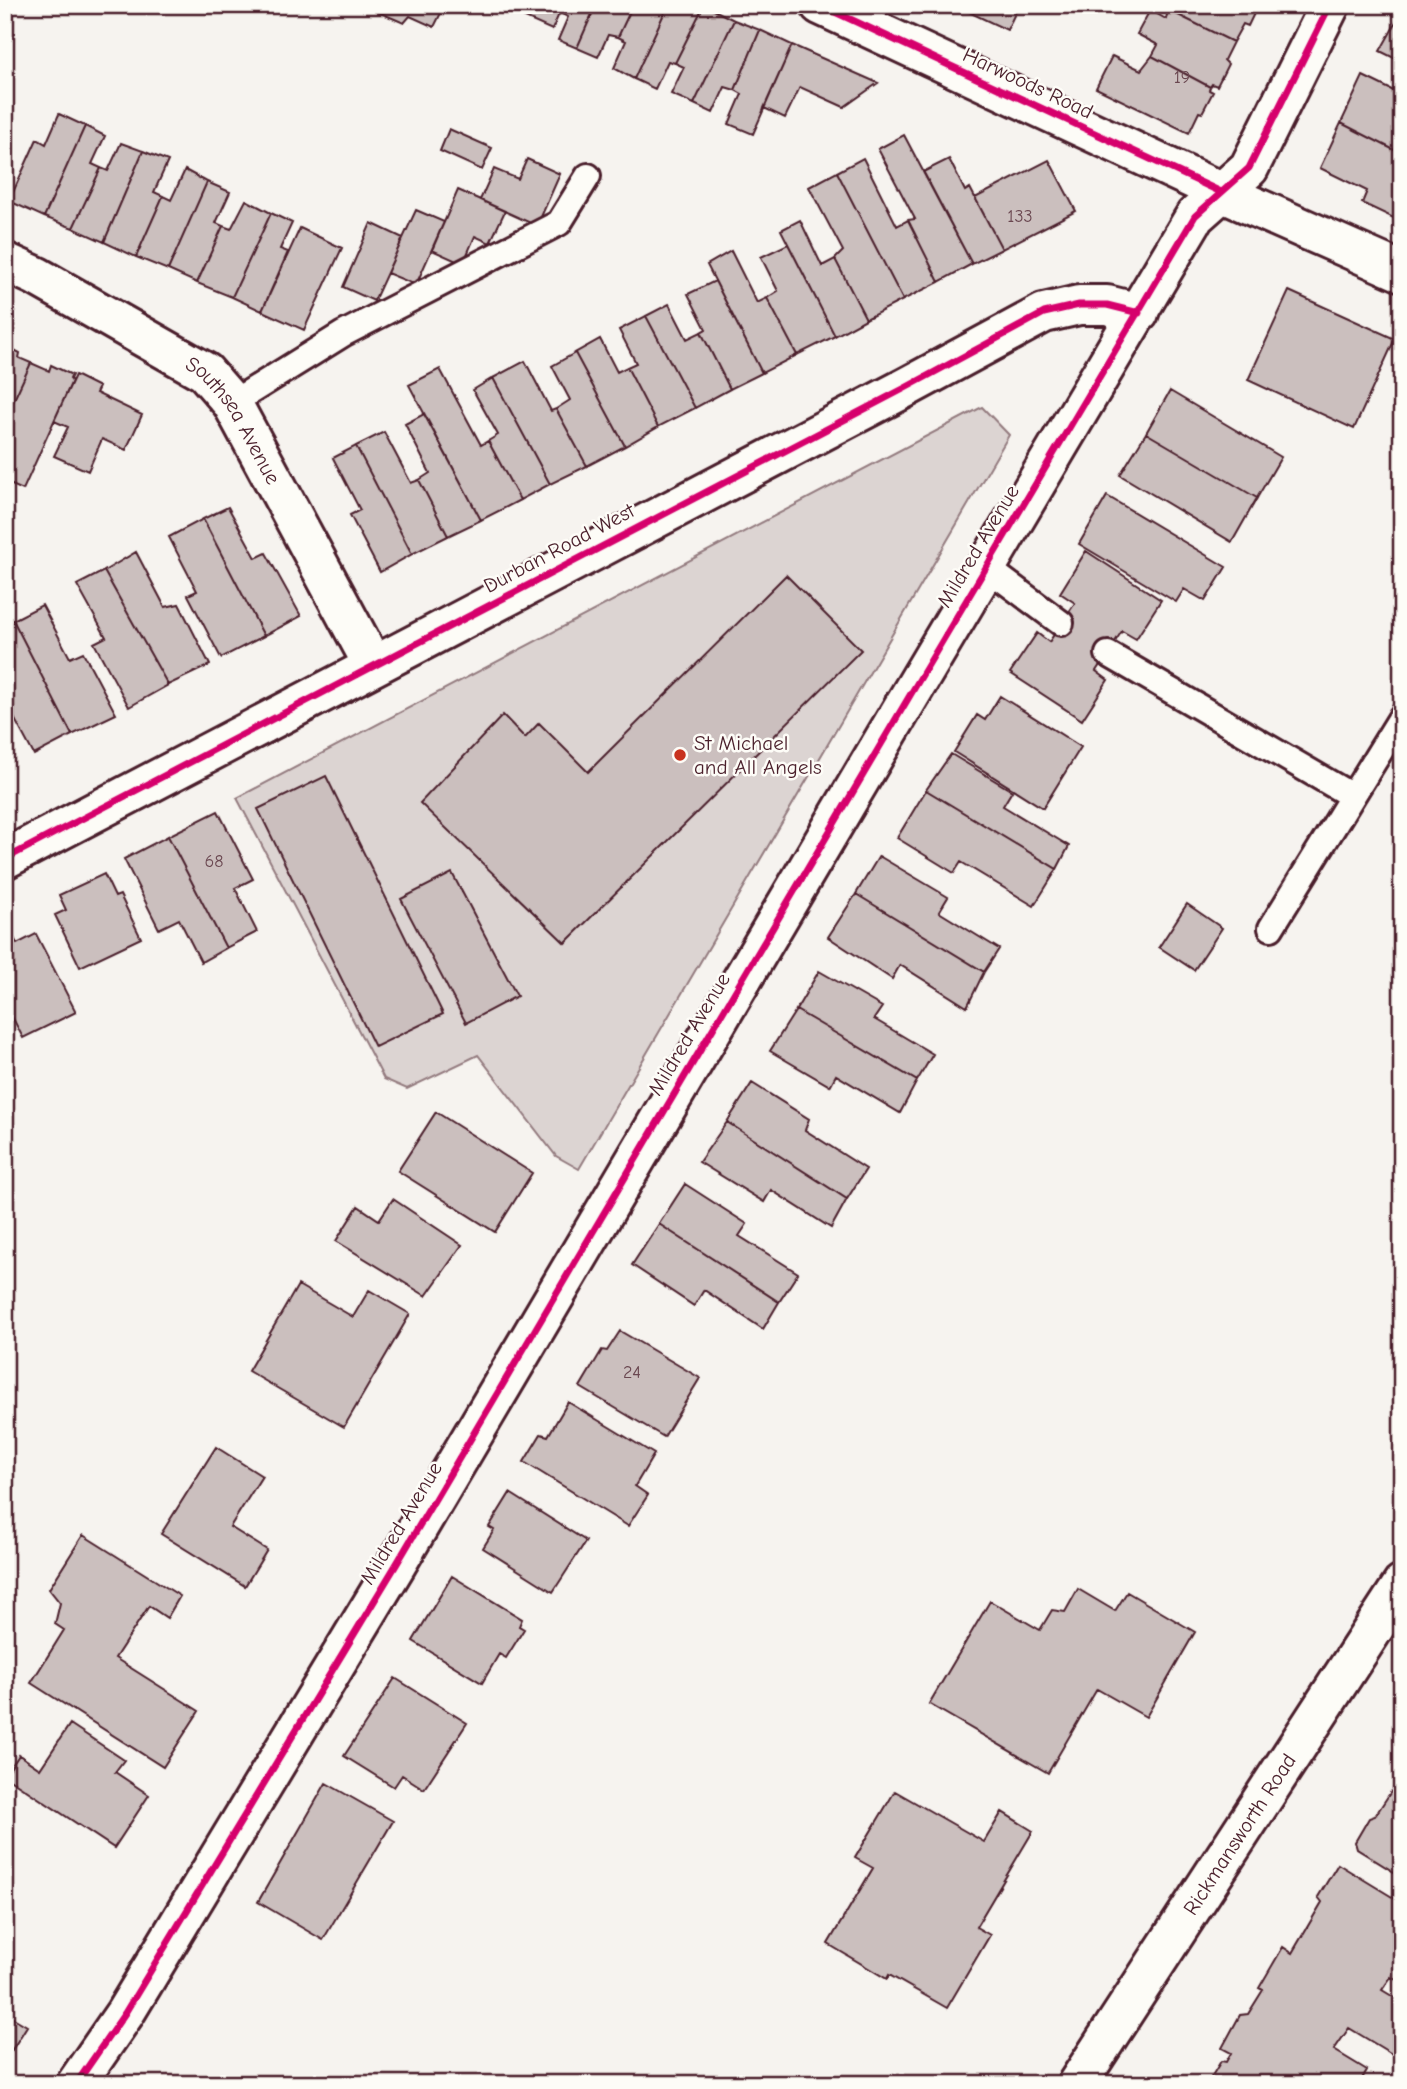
<svg xmlns="http://www.w3.org/2000/svg" width="1407" height="2089" font-family="'Comic Neue',sans-serif">
	<style>
		.green { fill: #dcd4d2; stroke: #937a7e; stroke-width: 2 }
		.building { fill: #cbbfbe; stroke: #4a1f2b; stroke-width: 2 }
		.lines { fill: none; stroke-linecap: round; stroke-linejoin: round }
		.lane-casing { stroke: #4a1f2b; stroke-width: 30 }
		.street-casing { stroke: #4a1f2b; stroke-width: 44 }
		.secondary-casing { stroke: #4a1f2b; stroke-width: 44 }
		.primary-casing { stroke: #4a1f2b; stroke-width: 44 }
		.lane { stroke: #fdfcf7; stroke-width: 24 }
		.street { stroke: #fdfcf7; stroke-width: 38 }
		.secondary { stroke: #fdfcf7; stroke-width: 38 }
		.primary { stroke: #fdfcf7; stroke-width: 38 }
		.cycleway-casing { stroke: #fdfcf7; stroke-width: 11 }
		.cycleway { stroke: #d6006c; stroke-width: 7 }
		.poi-dot { fill: #c8321e; stroke: #fdfcf7; stroke-width: 2.5 }
		.labels { text-anchor: middle; stroke-width: 5; stroke-linejoin: round; paint-order: stroke }
		.number-label { font-size: 18px; fill: #6a4750 }
		.street-label { font-size: 21px; fill: #4a1f2b; stroke: #fdfcf7 }
		.poi-label { font-size: 21px; fill: #4a1f2b; stroke: #fdfcf7; text-anchor: start }
	</style>
	<rect width="100%" height="100%" fill="#f6f3ef"/>
	<filter id="ink" filterUnits="userSpaceOnUse"><feTurbulence type="fractalNoise" baseFrequency=".0143" numOctaves="2"/><feDisplacementMap in="SourceGraphic" scale="14" xChannelSelector="R" yChannelSelector="G"/><feConvolveMatrix kernelMatrix="1 2 1 2 8 2 1 2 1" color-interpolation-filters="sRGB"/></filter>
	<g filter="url(#ink)">
		<path class="green" d="M982,407L1009,435L579,1169L556,1156L478,1055L407,1089L384,1079L237,798Z"/>
		<path class="building" d="M362,5H445L434,27L410,16L404,23Z
			M520,5H563L552,30L516,14Z
			M563,5H596L577,48L558,40L568,17L560,13Z
			M596,5H633L618,37L608,35L598,57L577,48Z
			M633,5H668L634,79L614,68L626,41L618,37Z
			M668,5H704L675,63L668,61L655,89L634,79Z
			M704,5L734,20L694,104L671,94L684,67L675,63Z
			M955,5H977L973,14Z
			M977,5H1019L1007,30L973,14Z
			M1171,5H1258L1248,26L1243,24L1233,42L1168,10Z
			M1150,10L1166,19L1168,10L1233,42L1224,60L1228,64L1217,86L1212,84L1210,87L1152,56L1158,45L1137,34Z
			M1402,12V62L1380,51Z
			M734,20L760,30L735,90L725,87L713,113L694,104Z
			M760,30L792,45L753,134L729,124L742,94L735,90Z
			M792,45L878,83L844,107L800,87L785,118L764,108Z
			M1112,56L1141,70L1152,56L1210,87L1209,90L1213,92L1202,113L1199,112L1189,133L1096,88Z
			M1363,76L1402,95V154L1341,123Z
			M59,114L85,126L44,217L9,201L37,139L46,144Z
			M1341,123L1402,154V222L1362,203L1367,191L1320,168Z
			M85,126L105,136L92,164L101,168L73,228L44,217Z
			M449,129L492,148L482,170L440,151Z
			M904,135L972,264L939,282L908,220L915,219L878,149Z
			M121,143L143,151L104,242L73,228L101,168L108,171Z
			M143,151L168,161L154,192L163,196L136,257L104,242Z
			M863,158L897,226L908,220L939,282L903,300L837,172Z
			M527,159L560,174L537,226L480,200L494,169L518,179Z
			M949,159L965,191L970,188L1002,249L972,264L923,172Z
			M1049,160L1076,211L1002,249L975,198Z
			M185,170L207,182L168,270L136,257L163,196L171,200Z
			M837,172L903,300L866,319L835,259L843,251L809,187Z
			M207,182L230,192L216,223L223,226L197,283L168,270Z
			M458,190L505,211L490,243L475,236L463,264L432,250Z
			M246,200L271,213L232,297L197,283L223,226L231,229Z
			M416,210L444,222L416,285L387,273Z
			M271,213L292,223L280,249L288,252L262,311L232,297Z
			M800,220L822,266L835,259L866,319L835,336L781,230Z
			M371,223L403,238L374,301L343,287Z
			M300,228L342,248L304,330L262,311Z
			M788,244L835,336L797,355L767,298L778,291L761,257Z
			M731,251L757,303L767,298L797,355L762,373L707,265Z
			M715,281L762,373L730,389L701,332L706,329L688,294Z
			M1289,291L1395,339L1354,429L1248,380Z
			M669,304L687,339L701,332L730,389L695,408L646,316Z
			M646,316L695,408L658,427L627,367L636,363L619,330Z
			M600,339L617,372L627,367L658,427L625,446L575,353Z
			M5,345L20,353L19,358L31,363L5,419Z
			M575,353L625,446L587,466L556,409L570,400L552,366Z
			M525,361L551,411L556,409L587,466L550,484L493,378Z
			M31,363L49,371L51,365L72,375L70,379L72,381L23,490L5,482V419Z
			M440,369L481,445L488,441L520,500L481,520L409,385Z
			M75,375L99,387L96,393L142,415L126,450L102,439L88,471L54,456L68,427L54,421Z
			M493,378L550,484L520,500L488,441L498,435L473,390Z
			M1170,391L1281,457L1257,498L1146,433Z
			M424,414L481,520L448,536L419,480L430,473L405,424Z
			M384,432L411,483L419,480L448,536L412,554L356,446Z
			M1146,433L1257,498L1232,542L1120,475Z
			M356,446L412,554L380,572L350,515L360,510L333,458Z
			M1107,496L1226,567L1205,601L1184,589L1176,602L1079,544Z
			M228,507L256,558L266,553L301,616L264,636L203,519Z
			M203,519L264,636L221,658L188,595L197,591L169,537Z
			M1086,551L1161,600L1136,639L1122,631L1096,671L1108,680L1082,720L1010,673L1037,633L1049,642L1075,603L1060,593Z
			M136,552L165,607L179,604L210,665L168,685L104,571Z
			M104,571L168,685L129,707L94,643L106,637L77,585Z
			M786,575L861,650L565,943L420,803L503,715L525,738L539,723L588,772Z
			M42,605L70,658L83,652L116,714L72,735L13,620Z
			M13,620L72,735L34,755L5,701V690L11,687L5,675V624Z
			M1000,696L1081,747L1043,808L954,752L977,715L985,720Z
			M951,754L1012,791L1003,806L1069,846L1057,869L926,790Z
			M326,776L443,1014L375,1047L258,809Z
			M926,790L1057,869L1034,906L961,862L954,873L897,838Z
			M218,811L253,879L235,888L257,932L226,948L168,836Z
			M168,836L226,948L201,962L179,919L159,929L124,859Z
			M879,856L948,897L939,912L999,949L984,972L856,894Z
			M452,873L517,996L466,1023L401,899Z
			M104,874L115,897L120,895L141,938L80,967L55,915L66,910L59,895Z
			M856,894L984,972L967,1007L900,965L892,979L828,937Z
			M1187,904L1222,928L1194,970L1159,947Z
			M6,922L17,944L36,934L76,1012L23,1038L5,1003Z
			M819,971L882,1007L874,1019L933,1054L917,1081L796,1010Z
			M796,1010L917,1081L900,1113L836,1075L830,1086L770,1051Z
			M752,1083L809,1119L805,1130L866,1169L847,1199L727,1122Z
			M436,1112L532,1173L495,1232L398,1171Z
			M727,1122L847,1199L831,1228L771,1190L764,1202L699,1162Z
			M685,1184L747,1224L739,1236L798,1273L779,1302L659,1224Z
			M393,1199L462,1245L426,1296L336,1241L358,1206L379,1220Z
			M659,1224L779,1302L763,1329L704,1290L694,1306L632,1265Z
			M298,1285L353,1317L369,1290L410,1314L344,1427L248,1371Z
			M620,1331L700,1378L664,1437L580,1387L602,1350L607,1351Z
			M568,1402L654,1454L635,1486L648,1495L628,1526L524,1462L541,1434L548,1436Z
			M216,1447L262,1476L230,1527L267,1550L245,1586L161,1534Z
			M510,1493L586,1541L553,1592L483,1548L494,1530L489,1527Z
			M83,1535L180,1596L167,1618L149,1606L115,1658L199,1711L163,1767L31,1683L64,1630L55,1624L60,1603L49,1589Z
			M452,1576L522,1619L519,1626L524,1629L506,1658L499,1654L482,1683L413,1641Z
			M1078,1589L1115,1611L1127,1592L1195,1632L1146,1717L1097,1689L1048,1773L929,1704L990,1601L1040,1630L1052,1610L1065,1612Z
			M395,1678L467,1723L424,1789L402,1775L394,1787L344,1756Z
			M70,1724L124,1760L115,1772L149,1795L114,1848L5,1776L19,1755L40,1769Z
			M326,1783L393,1821L323,1940L258,1902Z
			M1394,1787L1402,1792V1877L1357,1849L1355,1842L1369,1818L1375,1816Z
			M895,1791L984,1842L1002,1812L1033,1831L976,1927L990,1935L947,2008L889,1975L887,1979L828,1944L873,1868L855,1858Z
			M1338,1864L1402,1903V1975L1398,1981L1391,1977L1382,1990L1402,2002V2060L1349,2028L1334,2050L1367,2070L1359,2084H1282L1271,2077L1263,2084H1207L1221,2061L1226,2062L1231,2053L1222,2048L1240,2015L1248,2014L1263,1990L1259,1988L1283,1947L1292,1953L1322,1902L1318,1897Z
			M5,2013L27,2026L5,2061Z"/>
		<g class="lines">
			<g class="lane-casing">
				<path id="lane" d="M232,403L343,334L559,223L588,176
					M986,567L1061,623
					M1108,654L1352,796
					M1271,928L1402,716"/>
			</g>
			<g class="street-casing">
				<g id="street">
					<path id="s1" d="M5,262L36,276L205,372L232,403L373,665"/>
					<path d="M5,859L907,387L1044,313L1079,305H1107L1139,313"/>
					<path d="M76,2084L125,2013L396,1565L909,697L1195,216L1249,168L1330,5"/>
				</g>
			</g>
			<g class="secondary-casing">
				<path id="secondary" d="M820,5L1221,192L1402,272"/>
			</g>
			<g class="primary-casing">
				<g id="primary">
					<path id="s2" d="M1077,2084L1402,1585"/>
				</g>
			</g>
			<use href="#lane" class="lane"/>
			<use href="#street" class="street"/>
			<use href="#secondary" class="secondary"/>
			<use href="#primary" class="primary"/>
			<g class="cycleway-casing">
				<path id="cycleway" d="M820,5L1221,192
					M5,859L907,387L1044,313L1079,305H1107L1139,313
					M76,2084L125,2013L396,1565L909,697L1195,216L1249,168L1330,5"/>
			</g>
			<use href="#cycleway" class="cycleway"/>
		</g>
	</g>
	<circle class="poi-dot" cx="680" cy="755" r="7"/>
	<g class="labels">
		<g class="number-label">
			<text x="1182" y="83">19</text>
			<text x="1020" y="222">133</text>
			<text x="214" y="867">68</text>
			<text x="632" y="1378">24</text>
		</g>
		<g class="street-label">
			<text transform="translate(1028 83) rotate(25)" y="7">Harwoods Road</text>
			<text dy="7" stroke="none"><textPath href="#s1" startOffset="284">Southsea Avenue</textPath></text>
			<text transform="translate(978 546) rotate(-59)" y="7">Mildred Avenue</text>
			<text transform="translate(559 548) rotate(-28)" y="7">Durban Road West</text>
			<text transform="translate(689 1034) rotate(-59)" y="7">Mildred Avenue</text>
			<text transform="translate(401 1523) rotate(-59)" y="7">Mildred Avenue</text>
			<text dy="7" stroke="none"><textPath href="#s2" startOffset="298">Rickmansworth Road</textPath></text>
		</g>
		<g class="poi-label">
			<text x="694" y="750">St Michael<tspan x="694" dy="24">and All Angels</tspan></text>
		</g>
	</g>
	<rect width="1407" height="2089" fill="none" stroke="#fdfcf7" stroke-width="28"/>
	<rect x="14" y="14" width="1379" height="2061" fill="none" stroke="#4a1f2b" stroke-width="2.5" filter="url(#ink)"/>
</svg>
